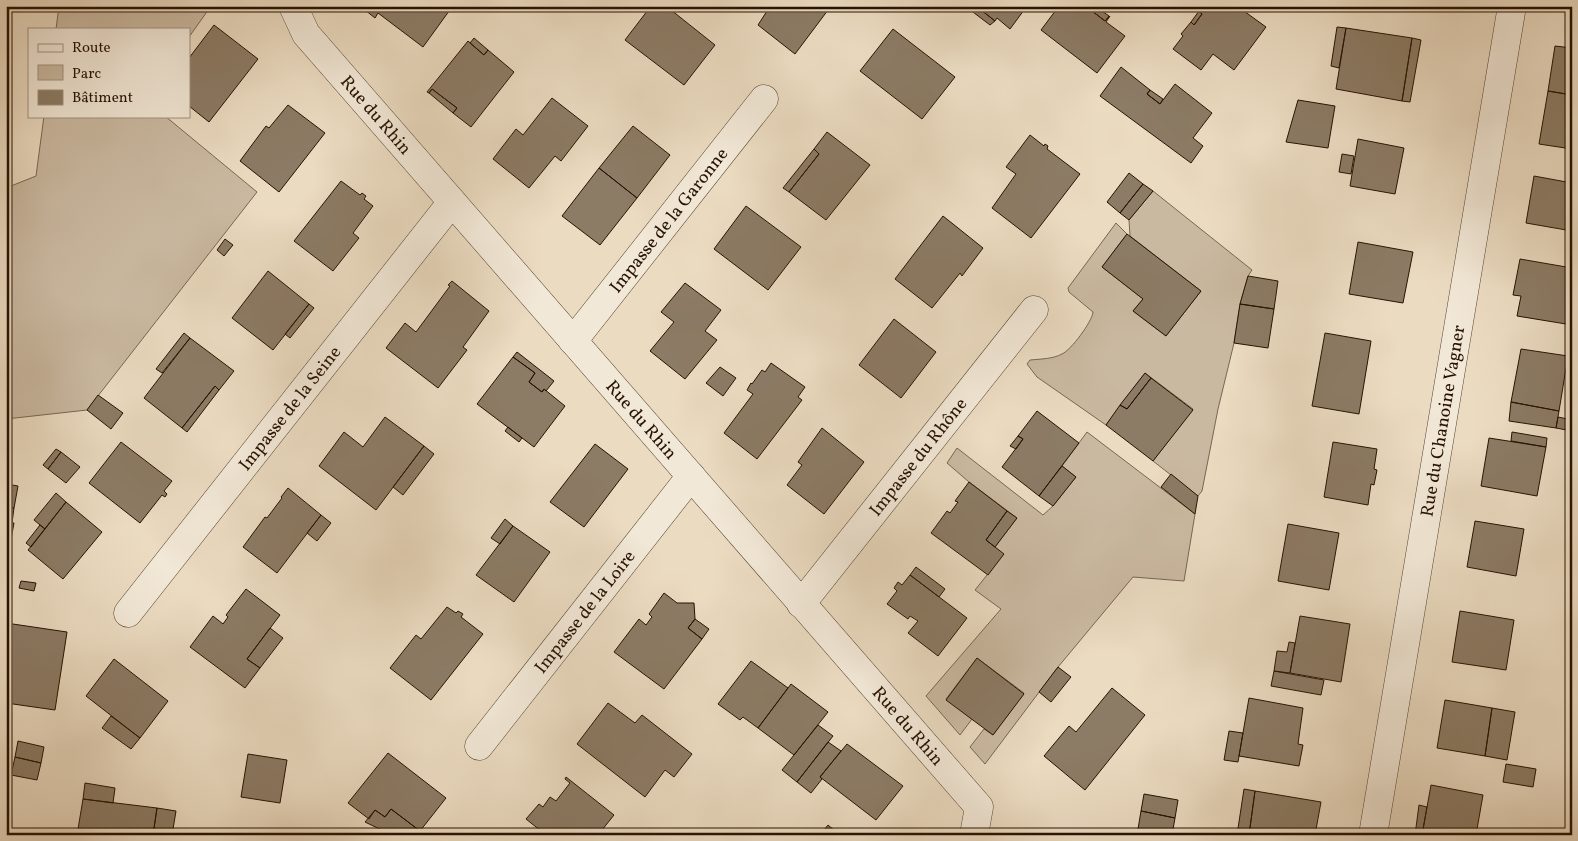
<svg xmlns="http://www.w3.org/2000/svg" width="1578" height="841" font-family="Vollkorn,serif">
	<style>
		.green { fill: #cab9a1; stroke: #786652 }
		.building { fill: #8c7b65; stroke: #261202 }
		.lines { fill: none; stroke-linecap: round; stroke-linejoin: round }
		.minor-casing { stroke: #574432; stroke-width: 29 }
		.minor { stroke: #f2e8d7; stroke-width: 28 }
		.labels { text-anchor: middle; stroke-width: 4.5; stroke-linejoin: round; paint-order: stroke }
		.street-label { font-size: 18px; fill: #261202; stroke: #f2e8d7 }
	</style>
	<rect width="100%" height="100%" fill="#ebdbc1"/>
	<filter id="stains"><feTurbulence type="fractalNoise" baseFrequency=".004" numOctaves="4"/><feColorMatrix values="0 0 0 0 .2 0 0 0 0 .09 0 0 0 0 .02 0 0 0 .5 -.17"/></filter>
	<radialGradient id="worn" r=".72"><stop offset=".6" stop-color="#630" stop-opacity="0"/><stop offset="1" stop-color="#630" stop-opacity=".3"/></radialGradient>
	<path class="green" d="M59,6H211L189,37V29H56Z
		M44,116H165L257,192L87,410L6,419V188L36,176Z
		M1153,191L1252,270L1248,276L1240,304L1234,343L1218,409L1202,491L1198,496L1153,461L1193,409L1145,373L1106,425L1037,377L1027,364L1030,360C1040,359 1053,359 1062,354C1071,350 1092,322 1093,312L1069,292L1068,288L1116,223L1127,234L1102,267L1143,299L1133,311L1166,336L1201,291L1130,236L1129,220Z
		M1087,432L1195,514L1184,581L1133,577L1058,667L985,764L970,747L984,729L993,735L1024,693L977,658L946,699L972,719L960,735L926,696L1001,609L975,590L1003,555L995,547L1017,518L969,482L947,463L957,448L1043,515L1053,506L1076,477L1062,466Z"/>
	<path class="building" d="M360,6H451L452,7L423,47L378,13L375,18Z
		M651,6H666L715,45L684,85L625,40Z
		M761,6H831L795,54L758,25L767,11Z
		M965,6H976L995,21L990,25Z
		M976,6H1027L1010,29L997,18L995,21Z
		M1059,6H1095L1092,11L1105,21L1110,16L1106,22L1125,36L1097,73L1041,30Z
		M1095,6L1109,16L1105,21L1092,11Z
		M1192,6H1237L1266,27L1234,70L1213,54L1201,70L1173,49L1183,36L1181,34L1191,22L1194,25L1202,14Z
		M1199,11L1202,14L1194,25L1191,22Z
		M214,25L258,59L209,122L189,106V58Z
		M1337,27L1346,28L1339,68L1331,66Z
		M1346,28L1412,38L1402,101L1336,89Z
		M893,29L955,77L922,119L860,71Z
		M474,38L488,50L484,55L470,43Z
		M1412,38L1421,40L1410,102L1402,101Z
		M468,41L484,55L488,50L514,72L471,127L453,113L457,108L432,89L429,93L427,92Z
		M1555,46L1572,48V95L1548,91Z
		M1121,67L1150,90L1147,94L1160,104L1175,84L1212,113L1193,138L1203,146L1191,163L1100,96Z
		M432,89L457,108L453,113L429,93Z
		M1150,90L1163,99L1160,104L1147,94Z
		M1548,91L1572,95V149L1539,144Z
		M552,98L588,126L561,161L555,156L529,188L493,159L516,129L523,135Z
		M1298,100L1335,106L1328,148L1286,142Z
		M288,105L325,133L279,192L240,161L266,126L269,128Z
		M633,126L670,155L637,198L599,168Z
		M827,132L870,165L826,220L789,192L819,154L814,149Z
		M1030,135L1044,146L1045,144L1048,146L1047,149L1080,174L1031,238L992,208L1016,174L1006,167Z
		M1358,139L1404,148L1395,194L1350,186Z
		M814,149L819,154L789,192L783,188Z
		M1342,154L1354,156L1351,174L1339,172Z
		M599,168L637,198L600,245L562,216Z
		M1129,173L1143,184L1120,213L1107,202Z
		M1534,176L1572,183V231L1526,223Z
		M341,181L360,195L362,193L366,196L364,199L373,206L353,233L359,238L333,271L294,241Z
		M1143,184L1153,191L1129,220L1120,213Z
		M746,206L801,247L768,290L714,249Z
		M943,216L983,248L962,276L960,273L932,308L895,279Z
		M1127,234L1201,291L1166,336L1133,311L1143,299L1102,267Z
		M225,239L233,245L224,256L217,250Z
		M1358,242L1413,252L1403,303L1349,294Z
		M1520,259L1572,268V289L1566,324L1517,316L1521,296L1513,295Z
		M268,271L309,304L273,350L232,318Z
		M1248,276L1278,281L1274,309L1240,304Z
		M452,281L489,311L463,347L467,350L438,388L386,348L405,323L416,332L450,286L448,285Z
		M685,283L721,310L705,331L717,340L685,379L650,351L674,322L661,312Z
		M309,304L314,308L290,338L285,334Z
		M1240,304L1274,309L1268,348L1234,343Z
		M894,319L936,352L901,398L859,365Z
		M184,333L190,338L162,373L156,369Z
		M1325,333L1371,341L1359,414L1312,406Z
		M190,338L234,371L219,390L215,386L182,428L144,398Z
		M1521,349L1568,356L1559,411L1511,402Z
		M517,352L554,381L546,391L544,389L542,392L529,382L535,373L513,357Z
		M513,357L535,373L529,382L542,392L544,389L565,406L534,447L477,404Z
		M771,363L805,387L798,397L802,400L757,459L724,433L753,394L747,390L751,383L752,384L762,370L765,372Z
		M720,367L736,378L723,396L706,383Z
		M1145,373L1151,378L1127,409L1120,405Z
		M1151,378L1193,410L1153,461L1106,425L1120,405L1127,409Z
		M215,386L219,390L187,432L182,428Z
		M98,395L123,413L111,429L87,410Z
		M1511,402L1559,411L1556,428L1509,421Z
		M1037,411L1079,443L1039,496L1002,467L1023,439L1018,436Z
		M385,417L424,446L376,510L319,466L344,432L363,447Z
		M1558,417L1572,420V431L1556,428Z
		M508,427L522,438L519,442L505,431Z
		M822,428L864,462L824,514L787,485L802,465L798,462Z
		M1512,432L1547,438L1546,447L1511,441Z
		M1018,436L1023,439L1016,449L1010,446Z
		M1489,438L1546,447L1537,496L1481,486Z
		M121,442L172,481L164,491L167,494L165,497L162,495L140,523L89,483Z
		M1333,442L1377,449L1374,469L1377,470L1374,485L1371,484L1368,505L1324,497Z
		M595,444L628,469L584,527L550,502Z
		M424,446L434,454L403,495L393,487Z
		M56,449L61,452L48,469L43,465Z
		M61,452L80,467L66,483L48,469Z
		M1062,466L1076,477L1053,506L1039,496Z
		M1171,474L1198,496L1195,514L1161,487Z
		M969,482L1007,511L986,540L1004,554L988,575L931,533L947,511L950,513L958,502L955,501Z
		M6,484L18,486L14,508L6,507Z
		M288,488L321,515L277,573L243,547L265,517L267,518L282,498L281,497Z
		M56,493L66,502L45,529L34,520Z
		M66,502L102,532L63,579L28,550Z
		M6,507L14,508L12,523L6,522Z
		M1007,511L1017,518L995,547L986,540Z
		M321,515L331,523L317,541L307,533Z
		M505,519L513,526L500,544L491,538Z
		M1475,521L1524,529L1516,576L1467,567Z
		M6,522L14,523L11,539L6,538Z
		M1288,524L1339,533L1329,590L1278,581Z
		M40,525L45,529L31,547L26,543Z
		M513,526L550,552L514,602L476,575Z
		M916,567L945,589L939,597L910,575Z
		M910,575L967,618L938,656L908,633L918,621L910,616L908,619L887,604L897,591L894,588L898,582L902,585Z
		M21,581L36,583L34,591L19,588Z
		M246,589L280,615L247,659L260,668L245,688L190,647L213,616L223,624L228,617L226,615Z
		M664,593L677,603H694L695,619L688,628L702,639L664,689L614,652L639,619L646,625L652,617L649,614Z
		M447,607L456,613L458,611L463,614L461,617L483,634L431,700L390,668L416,635L421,639Z
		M1460,611L1514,620L1506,670L1452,662Z
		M1300,616L1350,624L1341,682L1290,673Z
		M695,619L709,629L702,639L688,628Z
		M6,623L67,632L55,710L6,703Z
		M270,628L283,638L260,668L247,659Z
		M1289,642L1295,643L1290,673L1274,671L1277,651L1287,652Z
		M977,658L1024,694L993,735L946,700Z
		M114,659L168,701L140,738L86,696Z
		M751,661L788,688L758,728L743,717L740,720L718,704Z
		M1058,667L1071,677L1051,702L1039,692Z
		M1274,671L1324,680L1321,695L1271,686Z
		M791,684L828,712L794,755L758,728Z
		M1112,688L1145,715L1085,790L1044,756L1069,726L1076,732Z
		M1249,698L1303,708L1298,744L1303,745L1299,766L1239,756Z
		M1445,700L1492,708L1485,756L1437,748Z
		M608,703L635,723L642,715L692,754L674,777L665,770L645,797L577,744Z
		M1492,708L1515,712L1507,760L1485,756Z
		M111,716L140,738L131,749L102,728Z
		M818,725L833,736L797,782L782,770Z
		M1229,731L1243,733L1238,762L1224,760Z
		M18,741L44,747L41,763L15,757Z
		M828,742L841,751L820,777L822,779L811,793L797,782Z
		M847,744L903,786L876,820L820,777Z
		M388,753L446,798L420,831L391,809L385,817L375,810L369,819L348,803Z
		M248,754L287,760L280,803L241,797Z
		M15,757L41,763L37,780L11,775Z
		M1506,764L1536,769L1533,787L1503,782Z
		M566,777L614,815L598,835H546L526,819L539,804L543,807L550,797L556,801L570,783L565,779Z
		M85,783L115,788L113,803L83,799Z
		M1431,785L1483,795L1476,835H1422Z
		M1244,789L1255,791L1249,835H1237Z
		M1255,791L1321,802L1315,835H1249Z
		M1144,794L1178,800L1175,818L1141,811Z
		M83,799L157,808L153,835L135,833L134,835H77Z
		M1419,805L1427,807L1422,835H1415Z
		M157,808L176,811L172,835H153Z
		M391,809L420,831L417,835H392L365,822L375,810L385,817Z
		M1141,811L1175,818L1172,835H1137Z
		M828,825L835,831L832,835H820Z"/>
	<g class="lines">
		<g class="minor-casing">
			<g id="minor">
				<path id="s1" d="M293,6L306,34L979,807L974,835"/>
				<path id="s2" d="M573,341L764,99"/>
				<path id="s3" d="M801,604L1034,310"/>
				<path id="s4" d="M128,613L452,202"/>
				<path id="s5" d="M479,746L691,476"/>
				<path id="s6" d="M1373,835L1512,6"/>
			</g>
		</g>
		<use href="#minor" class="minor"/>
	</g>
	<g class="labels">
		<g class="street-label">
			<text dy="6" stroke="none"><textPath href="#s1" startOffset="138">Rue du Rhin</textPath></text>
			<text dy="6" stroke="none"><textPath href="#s2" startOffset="154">Impasse de la Garonne</textPath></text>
			<text dy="6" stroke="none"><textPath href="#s4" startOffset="261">Impasse de la Seine</textPath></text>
			<text dy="6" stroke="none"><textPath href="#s1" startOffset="542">Rue du Rhin</textPath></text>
			<text dy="6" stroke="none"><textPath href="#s6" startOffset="420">Rue du Chanoine Vagner</textPath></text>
			<text dy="6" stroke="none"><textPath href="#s3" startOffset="188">Impasse du Rhône</textPath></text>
			<text dy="6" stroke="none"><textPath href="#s5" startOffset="171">Impasse de la Loire</textPath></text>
			<text dy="6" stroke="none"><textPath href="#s1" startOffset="948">Rue du Rhin</textPath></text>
		</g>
	</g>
	<rect width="1578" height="841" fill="none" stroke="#ebdbc1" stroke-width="25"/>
	<rect x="8" y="8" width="1563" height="826" fill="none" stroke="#261202" stroke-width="2.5"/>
	<rect x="12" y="12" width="1553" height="816" fill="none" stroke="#261202"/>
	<rect x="28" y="28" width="162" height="90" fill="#f2e8d7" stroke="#a09282"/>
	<rect x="38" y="44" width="25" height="8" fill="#f2e8d7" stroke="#a09282"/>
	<text x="72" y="52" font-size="15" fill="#261202">Route</text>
	<rect x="38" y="65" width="25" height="15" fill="#cab9a1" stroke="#a09282"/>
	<text x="72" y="78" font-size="15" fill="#261202">Parc</text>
	<rect x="38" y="90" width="25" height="15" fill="#8c7b65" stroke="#a09282"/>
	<text x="72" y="102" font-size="15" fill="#261202">Bâtiment</text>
	<rect width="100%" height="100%" filter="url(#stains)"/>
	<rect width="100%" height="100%" fill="url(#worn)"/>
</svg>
